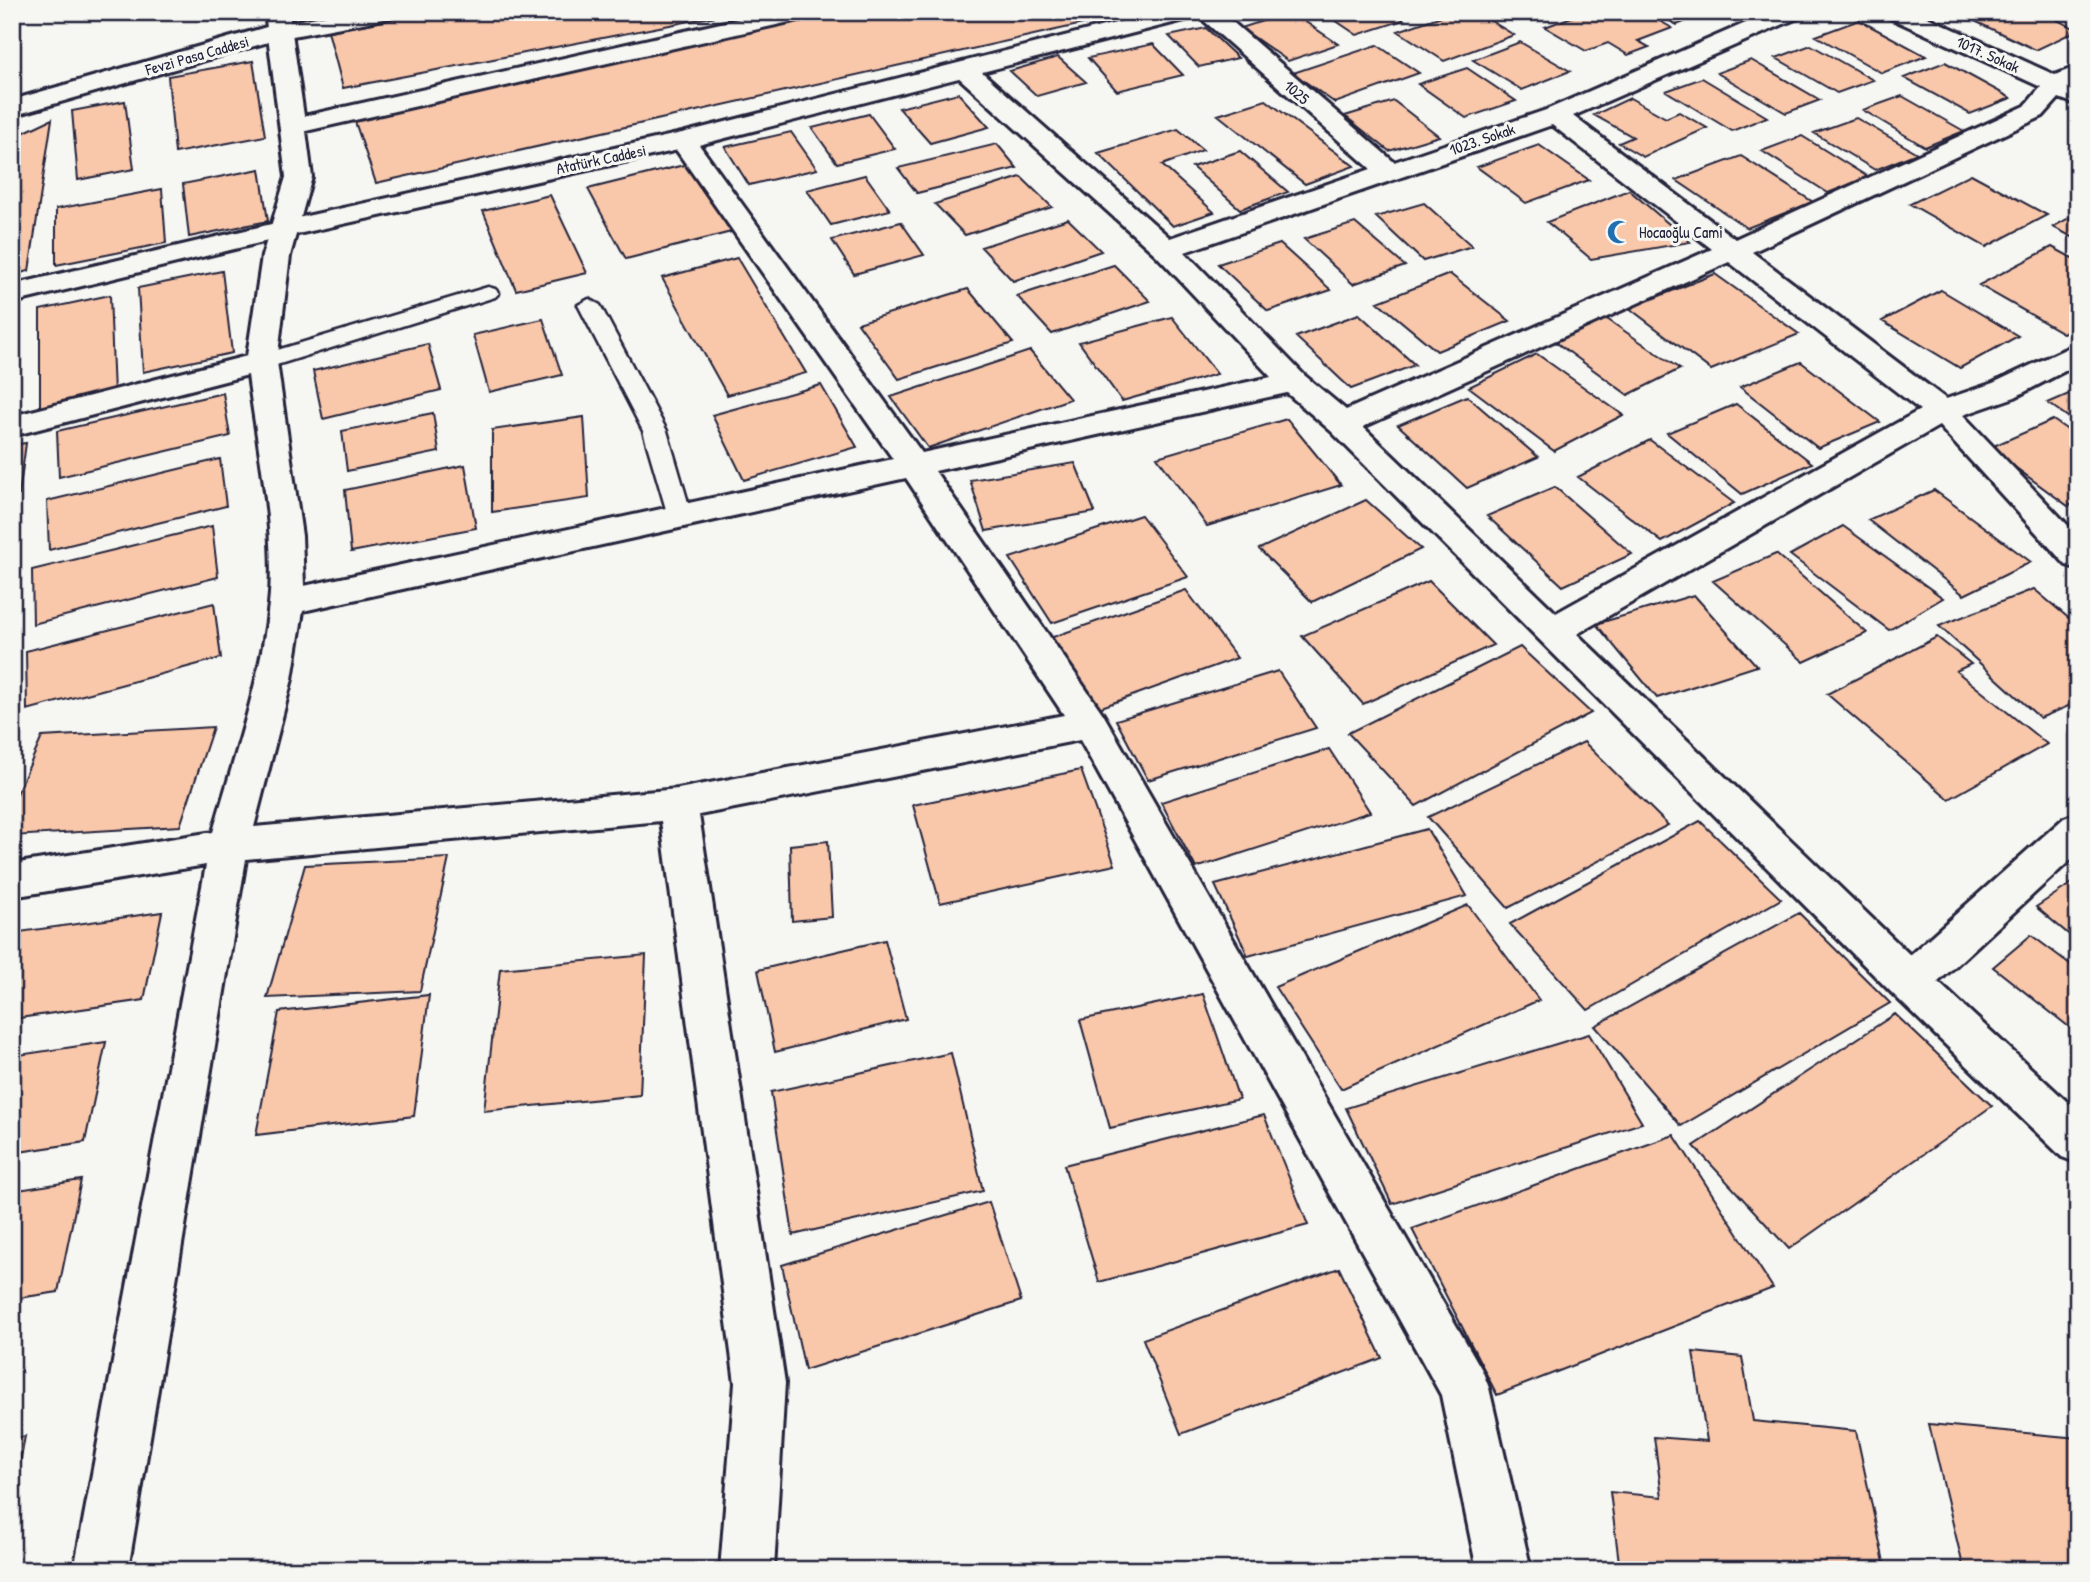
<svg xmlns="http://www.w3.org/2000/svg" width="2090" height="1582" font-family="'Patrick Hand',sans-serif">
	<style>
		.building { fill: #f9c7aa; stroke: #22223b; stroke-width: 2 }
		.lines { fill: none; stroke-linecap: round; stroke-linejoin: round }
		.lane-casing { stroke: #22223b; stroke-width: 5 }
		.street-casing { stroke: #22223b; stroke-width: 6 }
		.secondary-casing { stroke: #22223b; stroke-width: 6 }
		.lane { fill: #f6f6f2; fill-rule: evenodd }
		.street { fill: #f6f6f2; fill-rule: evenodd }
		.secondary { fill: #f6f6f2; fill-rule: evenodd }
		.labels { text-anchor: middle; stroke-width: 6; stroke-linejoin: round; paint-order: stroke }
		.far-street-label { font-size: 16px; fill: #22223b; stroke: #f6f6f2 }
		.far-poi-label { font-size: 16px; fill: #22223b; stroke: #f6f6f2; text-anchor: start }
	</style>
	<rect width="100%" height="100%" fill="#f6f6f2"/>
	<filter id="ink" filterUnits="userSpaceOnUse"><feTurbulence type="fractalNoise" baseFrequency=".0143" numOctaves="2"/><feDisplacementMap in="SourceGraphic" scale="14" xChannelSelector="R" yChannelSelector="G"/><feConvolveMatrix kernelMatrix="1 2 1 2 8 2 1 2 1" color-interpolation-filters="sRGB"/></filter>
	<g filter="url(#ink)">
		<path class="building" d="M433,12H737L343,88L328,31Z
			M842,12H1136L376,183L353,116Z
			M1291,12L1338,44L1288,61L1241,28Z
			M1323,12H1393L1404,20L1357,35Z
			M1453,12H1476L1514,35L1444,61L1398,31Z
			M1585,12H1644L1672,28L1638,41L1649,47L1628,55L1608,43L1586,51L1545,27Z
			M1653,12H1708L1677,25Z
			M1976,12H2041L2078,30L2036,50L1966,17Z
			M1859,20L1926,56L1882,73L1816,36Z
			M1206,28L1238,58L1199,67L1169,36Z
			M1520,42L1570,71L1522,90L1473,60Z
			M1153,44L1183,75L1117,91L1088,58Z
			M1377,45L1419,73L1335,103L1293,73Z
			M1811,45L1873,80L1837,93L1776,58Z
			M1058,57L1086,82L1037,96L1010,71Z
			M1751,60L1820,100L1786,113L1717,73Z
			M253,61L265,136L175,153L168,76Z
			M1945,62L2011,98L1970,114L1904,78Z
			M1467,68L1516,101L1466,118L1418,84Z
			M1702,78L1767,117L1732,131L1666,91Z
			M958,93L989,127L930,143L899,108Z
			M1902,96L1964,131L1925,147L1863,110Z
			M1630,98L1666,118L1679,112L1707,128L1643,157L1619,143L1633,137L1594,115Z
			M1266,100L1354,166L1305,184L1218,115Z
			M125,101L134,169L78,180L72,111Z
			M1394,101L1439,136L1389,151L1345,116Z
			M869,114L895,149L837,163L812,128Z
			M1856,118L1917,153L1875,170L1814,133Z
			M52,119L29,271L12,275V138Z
			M1178,129L1203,150L1162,165L1214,212L1173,226L1098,153Z
			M791,132L817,169L749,185L725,147Z
			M1802,136L1868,177L1828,193L1762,151Z
			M997,144L1017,168L917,193L898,168Z
			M1539,145L1589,180L1526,203L1477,167Z
			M1240,151L1288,192L1240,209L1192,167Z
			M1741,156L1813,202L1747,228L1676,180Z
			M688,164L731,232L626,259L588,189Z
			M260,169L268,221L189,237L183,184Z
			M1971,174L2047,215L1986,247L1910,204Z
			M865,175L890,210L831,225L807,190Z
			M1021,177L1052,207L965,235L935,204Z
			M162,189L166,243L56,265V209Z
			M1629,190L1690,242L1591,259L1547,222Z
			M550,195L587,273L516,290L483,211Z
			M1424,203L1472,246L1423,261L1376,217Z
			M2078,213V240L2053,227Z
			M1068,219L1101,251L1013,281L981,247Z
			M901,222L924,255L854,274L832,240Z
			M1355,223L1405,266L1353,284L1304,239Z
			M1280,244L1331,290L1268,311L1218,264Z
			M2052,247L2078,261V325L2063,333L1979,285Z
			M737,258L806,373L727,395L662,278Z
			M1114,265L1150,301L1052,334L1017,296Z
			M222,271L232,353L143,372L138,288Z
			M1450,274L1510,321L1437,351L1378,302Z
			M1715,274L1799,334L1711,370L1629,308Z
			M968,289L1013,343L899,379L858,323Z
			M1941,290L2018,336L1960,368L1882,321Z
			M110,295L114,394L40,410V310Z
			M1359,314L1415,365L1351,389L1296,337Z
			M1172,317L1217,374L1122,401L1079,342Z
			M1604,317L1680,369L1628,395L1554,341Z
			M543,319L562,375L489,392L473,335Z
			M428,344L441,390L323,419L313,371Z
			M1030,351L1070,399L928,448L891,397Z
			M1537,354L1623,415L1554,451L1469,387Z
			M1801,362L1880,422L1818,448L1740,387Z
			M821,385L857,447L744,480L712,415Z
			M2078,390V424L2048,403Z
			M223,393L230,436L59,477L57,431Z
			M1467,396L1538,457L1467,488L1398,425Z
			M1736,404L1812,463L1742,494L1667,433Z
			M433,413L439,452L347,471L342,431Z
			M584,417L589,498L492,512V430Z
			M1287,419L1341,485L1207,526L1157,457Z
			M2053,420L2078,437V502L2068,506L1989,448Z
			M1650,440L1734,503L1662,542L1578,477Z
			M26,443L19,495L12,496V445Z
			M220,459L226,506L49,550L47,501Z
			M1075,463L1095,512L986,531L970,480Z
			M465,465L476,528L351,552L345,490Z
			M1555,487L1632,554L1563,586L1487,516Z
			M1934,490L2031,562L1964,595L1868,520Z
			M1366,500L1421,549L1312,602L1259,549Z
			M1141,515L1188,577L1052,623L1010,558Z
			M212,526L218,577L33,624L32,570Z
			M1843,526L1943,598L1889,630L1790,555Z
			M1776,554L1867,633L1804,662L1713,581Z
			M1429,581L1493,645L1363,704L1302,636Z
			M2034,589L2078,626V702L2040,718L1939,626Z
			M1186,590L1237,658L1096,709L1050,638Z
			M1694,595L1757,666L1657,698L1596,624Z
			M214,603L221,658L27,710L26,651Z
			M1937,637L1971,664L1956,671L2047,744L1949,799L1827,694Z
			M1520,647L1591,713L1416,806L1348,733Z
			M1278,671L1316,728L1148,780L1116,720Z
			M213,727L180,826L12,836V805L42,737Z
			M1584,742L1668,825L1508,908L1428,817Z
			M1329,749L1370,812L1196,868L1161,802Z
			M1081,770L1115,865L940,903L913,805Z
			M1700,821L1781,899L1588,1010L1510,924Z
			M1427,829L1467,896L1248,956L1215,885Z
			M828,841L832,917L792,921L790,845Z
			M449,858L420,991L267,998L305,865Z
			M2078,879V942L2036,907Z
			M1468,905L1539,1000L1341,1089L1275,987Z
			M162,912L144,1000L12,1019V933Z
			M1799,913L1890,1003L1681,1126L1595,1026Z
			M2031,935L2078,970V1034L1993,967Z
			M885,940L906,1019L775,1052L758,970Z
			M646,955L640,1095L484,1111L500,969Z
			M1203,994L1239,1099L1110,1128L1080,1020Z
			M429,995L414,1116L256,1135L279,1012Z
			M1895,1014L1992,1106L1789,1249L1694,1146Z
			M1589,1034L1642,1123L1392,1204L1346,1108Z
			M106,1042L85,1142L12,1153V1056Z
			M951,1053L983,1191L793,1235L771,1092Z
			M1264,1115L1308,1225L1099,1282L1064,1165Z
			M1674,1135L1773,1288L1497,1395L1412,1229Z
			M81,1180L58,1292L12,1299V1191Z
			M989,1202L1021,1301L805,1370L782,1265Z
			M1339,1268L1382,1358L1181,1434L1143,1339Z
			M1693,1352L1742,1357L1753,1421L1856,1431L1885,1567L1915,1570H1620L1610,1492L1662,1497L1654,1437L1707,1441Z
			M1929,1424L2078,1438V1570H1964Z
			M25,1436L12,1505V1439Z"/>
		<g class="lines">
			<g class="lane-casing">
				<path id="lane" d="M488,287L495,289L499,293L495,297L270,367H254L251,362L254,357Z
					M589,299L600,305L667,431L692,516L689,522H671L668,516L643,431L578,305Z"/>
			</g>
			<g class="street-casing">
				<path id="street" d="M265,12H289L304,116L770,12H815L811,17L803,19L306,131L312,177L290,256L277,362L302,536L304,586L893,459L670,141L674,135H692L922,453L1271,377L1156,255L956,75L953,70L956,65H974L1170,238L1371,169L1194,12H1221L1394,162L1546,110L1771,12H1804L1800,17L1573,116L1735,239L2025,106L2041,87L1888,17L1884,12H1916L2055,75L2078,66V83L2074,85L2078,88V105L2059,98L2043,116L1752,252L1946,399L1993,383L2078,343V364L2015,397L1963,415L2078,536V569L2066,565L1939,426L1577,634L1910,955L2064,818L2078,813V853L1938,982L2078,1112V1163L2062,1157L1894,995L1331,431L1287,393L935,471L1103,714L1482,1370L1489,1388L1531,1570H1477L1441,1395L1080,740L699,815L785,1383L774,1570H720L735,1383L661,821L246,859L128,1570H74L206,865L12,897V864L213,832C234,757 261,681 269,604C277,535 257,445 248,375L12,436V416L247,356L262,256L286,177ZM1552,125L1712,249L1346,410L1304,375L1185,252ZM1729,262L1920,410L1556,613L1363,427ZM906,478L1064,715L678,789L254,827L292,679L303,611Z"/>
			</g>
			<g class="secondary-casing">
				<path id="secondary" d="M343,12H396L392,17L384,19L282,38L12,116V100L270,26Z
					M1159,12H1200L1196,17L683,149L284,237L12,303V285L284,221L682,133Z"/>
			</g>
			<use href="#lane" class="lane"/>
			<use href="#street" class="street"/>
			<use href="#secondary" class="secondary"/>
		</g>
	</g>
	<defs>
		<g id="mosque-bare" transform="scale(1.89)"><path d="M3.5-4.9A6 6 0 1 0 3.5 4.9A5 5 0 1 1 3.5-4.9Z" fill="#1f6fb2" stroke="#f6f6f2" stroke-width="2.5" paint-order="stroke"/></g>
	</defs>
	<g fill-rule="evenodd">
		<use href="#mosque-bare" x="1619" y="232"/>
	</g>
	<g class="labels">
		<g class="far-street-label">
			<text transform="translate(1988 54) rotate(24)" y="6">1017. Sokak</text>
			<text transform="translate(197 55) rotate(-16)" y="6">Fevzi Pasa Caddesi</text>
			<text transform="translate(1297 92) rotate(41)" y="6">1025</text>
			<text transform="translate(1482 139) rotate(-19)" y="6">1023. Sokak</text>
			<text transform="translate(601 159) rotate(-12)" y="6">Atatürk Caddesi</text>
		</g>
		<g class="far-poi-label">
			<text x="1639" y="238">Hocaoğlu Cami</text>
		</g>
	</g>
	<rect width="2090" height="1582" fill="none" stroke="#f6f6f2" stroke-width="42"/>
	<rect x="21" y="21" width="2048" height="1540" fill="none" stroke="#22223b" stroke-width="2.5" filter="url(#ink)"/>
</svg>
